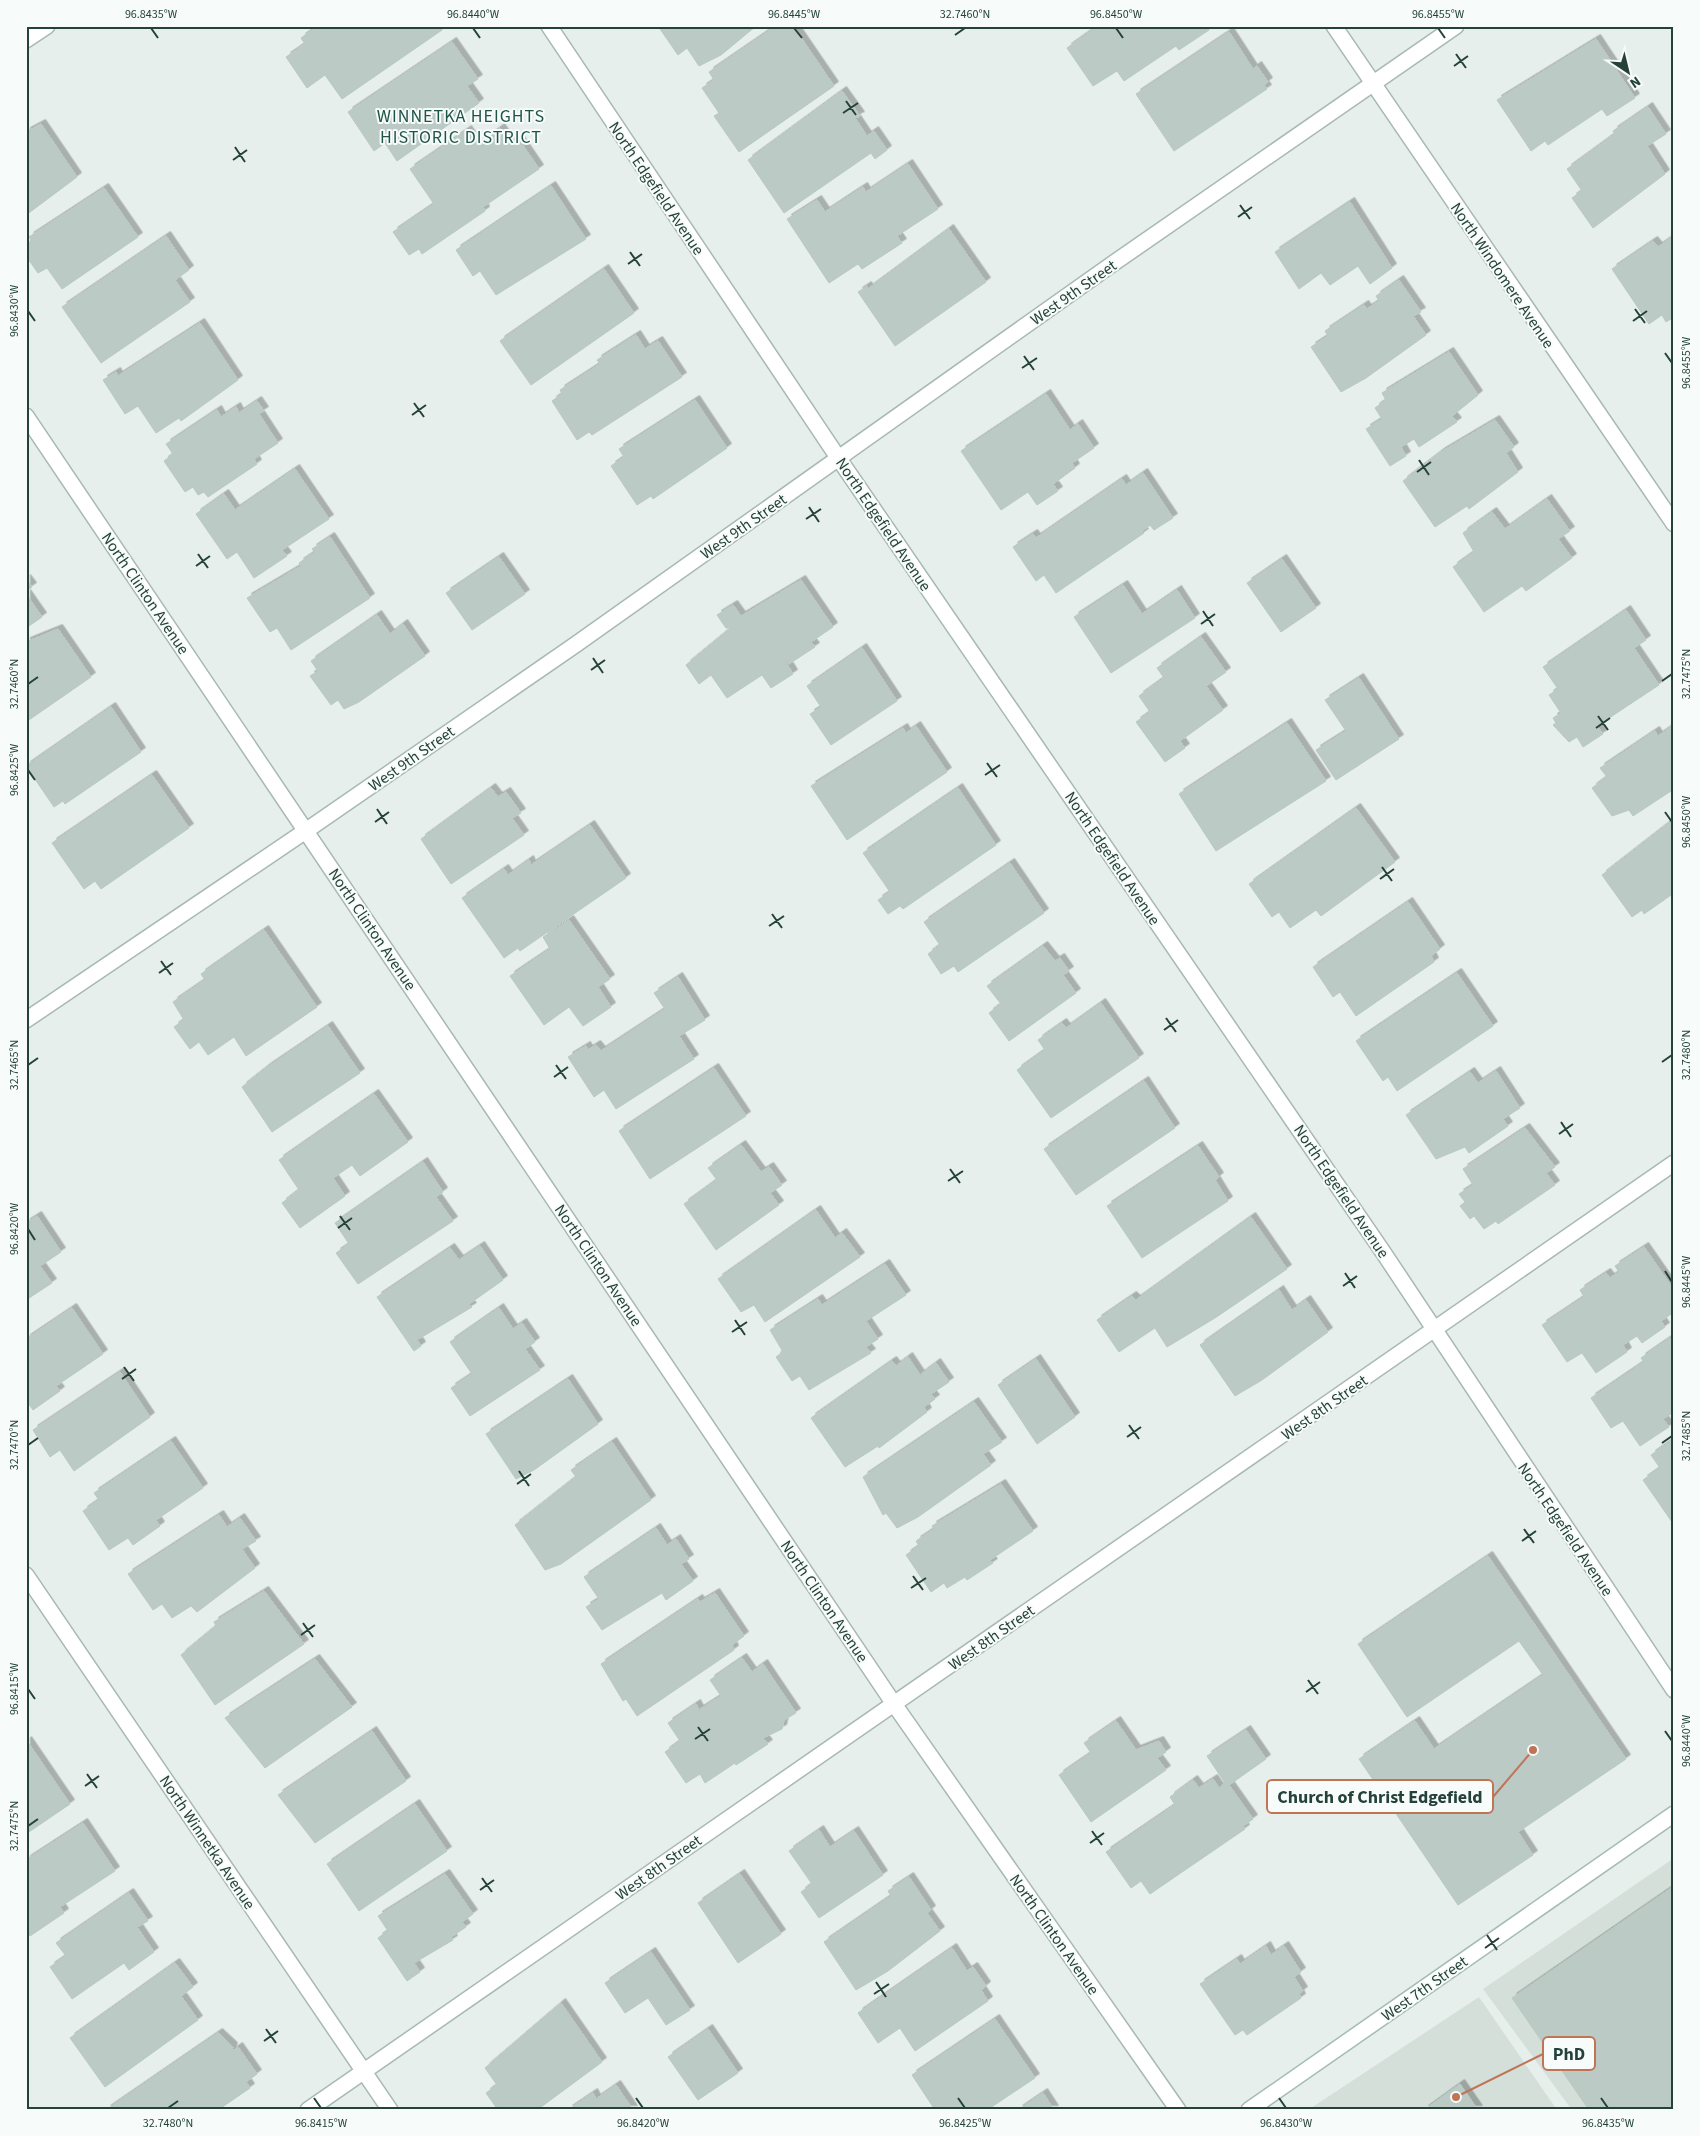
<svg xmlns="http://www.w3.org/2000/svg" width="1700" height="2136" font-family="'Source Sans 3',sans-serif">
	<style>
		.built { fill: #d4dfda }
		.building { fill: #bbcac4; stroke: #b8c9c2; filter: url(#shadow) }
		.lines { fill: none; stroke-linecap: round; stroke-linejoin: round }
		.street-casing { stroke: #a8b8b2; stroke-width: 18 }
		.secondary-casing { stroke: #a4bbb3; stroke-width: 18 }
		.street { stroke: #fff; stroke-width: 15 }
		.secondary { stroke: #fff; stroke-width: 15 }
		.ticks { fill: none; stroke: #24423a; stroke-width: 2 }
		.labels { text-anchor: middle; stroke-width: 4; stroke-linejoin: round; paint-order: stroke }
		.street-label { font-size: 16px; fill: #24423a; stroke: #f7fbf9 }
		.neighbourhood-label { font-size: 18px; letter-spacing: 1px; fill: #1f5548; stroke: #f7fbf9 }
		.leader { fill: none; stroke: #c07456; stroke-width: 2 }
		.callout-dot { fill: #c07456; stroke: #f7fbf9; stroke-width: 2 }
		.callout { fill: #f7fbf9; stroke: #c07456; stroke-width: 2 }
		.callout-label { font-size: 18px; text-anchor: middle; font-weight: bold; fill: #24423a }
		.neatline { fill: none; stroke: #24423a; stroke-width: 2 }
		.ticks-label { font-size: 12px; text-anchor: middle; fill: #24423a }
	</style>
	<defs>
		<filter id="shadow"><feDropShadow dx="4.5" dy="-4.5" stdDeviation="0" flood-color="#0004"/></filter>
	</defs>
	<rect width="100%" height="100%" fill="#e6efeb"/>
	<path class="built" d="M1674,1858V2110H1572L1483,1989Z
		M1479,1997L1557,2110H1308Z"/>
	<path class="building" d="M318,26H440L442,30L342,99L325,75L307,88L286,57L305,44L301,38Z
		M658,26H756L721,55L699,66L687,48L678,55Z
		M776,26H793L834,86L739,152L714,116L719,113L702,88L714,80L709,72Z
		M1098,26H1207L1209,30L1179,50L1176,46L1124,81L1117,71L1093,86L1067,48Z
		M1229,32L1253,69L1257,66L1268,82L1264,85L1267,89L1174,151L1136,94Z
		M1596,39L1635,98L1607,116L1602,109L1548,145L1545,141L1531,151L1497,100Z
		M452,42L478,79L467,86L479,103L397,161L385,143L374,151L348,112Z
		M842,91L860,116L855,118L867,136L874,131L887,150L875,159L871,153L784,213L748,160Z
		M1648,107L1666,134L1647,146L1665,174L1593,228L1572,198L1582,191L1567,169L1615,134L1613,131Z
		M41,124L77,177L26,215V132Z
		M500,128L513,146L520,141L539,169L483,207L485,211L422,254L419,249L409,255L393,232L434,204L410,169L467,130L477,145Z
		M908,164L938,209L897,236L902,243L862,269L858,264L829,283L787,219L817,200L825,212L863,187L866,192Z
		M551,186L586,239L496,295L480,271L473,276L456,250Z
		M104,188L138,237L62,289L47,268L38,273L26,256V245L32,241L29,237Z
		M1350,202L1392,268L1370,284L1358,266L1330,285L1321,273L1299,289L1275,252Z
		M949,229L986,282L895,346L858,292L867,286L868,289Z
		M166,236L189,270L175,280L190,302L101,363L62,307Z
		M1674,236V317L1666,322L1662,315L1649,324L1612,269L1653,241L1658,247Z
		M604,269L634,313L531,385L500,341Z
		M1399,280L1421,312L1413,316L1426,335L1366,378L1341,392L1311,347L1328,336L1325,331L1364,305L1367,309L1379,301L1376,296Z
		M200,323L238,380L181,421L179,418L156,433L138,406L125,414L103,380L116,372L118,376Z
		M636,335L645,349L658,341L682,377L592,435L589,432L577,440L552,401L562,394L560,390L600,364L597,360Z
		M1449,352L1478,395L1452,416L1457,422L1419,447L1414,439L1401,447L1406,456L1390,466L1366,429L1382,419L1375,408L1386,400L1382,393Z
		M1046,394L1070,430L1078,424L1094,448L1072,463L1075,468L1053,484L1058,491L1037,505L1028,492L1001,510L961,451Z
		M695,400L727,448L653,499L651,496L637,505L611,466L624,457L619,449Z
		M257,401L264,411L259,414L278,443L254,459L257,464L208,497L204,492L198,495L193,487L185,492L164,461L173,454L166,444L217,410L221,417L236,407L239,413Z
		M1495,420L1514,447L1506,453L1518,472L1469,509L1467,506L1435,527L1403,481L1441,452Z
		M295,469L329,519L282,550L287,556L254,578L237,552L227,559L196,514L224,494L235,510Z
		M1143,473L1173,518L1154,530L1150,525L1142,531L1144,533L1056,593L1044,575L1036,581L1013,547L1033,534L1036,538L1122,479L1126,485Z
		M1547,499L1570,531L1558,539L1572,558L1526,591L1522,586L1484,612L1453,567L1474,552L1463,533L1492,512L1505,529Z
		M330,537L370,598L291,650L277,628L270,632L247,598L301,566L299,563L315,552L312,549Z
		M499,557L525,594L472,630L446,593Z
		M1282,559L1316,608L1281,632L1247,583Z
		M26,579L32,587L26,591Z
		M801,580L833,627L811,642L815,647L789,664L784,659L793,674L771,688L762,675L727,698L711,675L699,684L686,665L731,628H726L717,615L733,605L741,616Z
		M1123,585L1142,614L1177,590L1195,618L1111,673L1074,617Z
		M26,594L42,617L26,628Z
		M1626,610L1646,640L1634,648L1659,685L1597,726L1603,734L1583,747L1577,737L1569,742L1553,725L1556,723L1553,718L1561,713L1549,695L1558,689L1543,667Z
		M377,615L390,634L403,624L425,656L359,702L344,709L338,700L331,705L310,676L318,671L311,661Z
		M58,629L91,677L26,722V642Z
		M1201,637L1226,672L1206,686L1223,710L1180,741L1185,748L1165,762L1136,722L1150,712L1139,696L1164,678L1157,668Z
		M862,648L897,701L831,745L810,714L821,707L807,686Z
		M1359,678L1399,739L1336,780L1316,750L1346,731L1325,700Z
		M111,707L141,752L65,804L63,801L54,807L26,766Z
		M1287,723L1326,781L1216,851L1179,794Z
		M1674,725V789L1633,816L1629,810L1612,816L1592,788L1607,777L1600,768L1655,731L1658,736Z
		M916,726L947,772L847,840L811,786L903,728L906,733Z
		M152,775L189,828L101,889L95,881L84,889L52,843Z
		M491,788L498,797L506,792L521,813L512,818L524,835L451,884L421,839Z
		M958,788L996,845L903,909L900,906L888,914L878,900L890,892L863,853Z
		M1356,808L1395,862L1321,916L1316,910L1290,928L1279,912L1272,917L1249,884Z
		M1674,819V893L1644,914L1642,910L1632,917L1602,875Z
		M590,825L626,878L520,951L518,948L504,958L462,898L504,869L508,875L529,860L531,865Z
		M1010,863L1044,913L958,972L954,966L941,974L928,954L940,945L924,922Z
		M1408,902L1440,949L1431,956L1434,962L1356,1016L1340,992L1333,997L1313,967Z
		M569,920L610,979L598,987L611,1007L583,1026L569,1007L544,1025L510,976L550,949L543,937Z
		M264,930L317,1007L246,1056L234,1037L208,1055L199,1042L190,1049L174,1027L184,1020L173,1002L205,980L201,974Z
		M1043,946L1055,961L1060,958L1069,971L1063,975L1076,993L1009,1041L989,1013L1001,1004L987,986Z
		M1457,973L1493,1026L1397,1091L1388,1077L1383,1081L1356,1041Z
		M678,977L705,1020L679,1036L694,1059L616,1109L604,1090L594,1097L568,1057L586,1046L588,1050L596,1045L601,1051L665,1009L654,993Z
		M1101,1003L1139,1058L1051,1118L1017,1070L1045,1050L1038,1040L1062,1023L1066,1028Z
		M328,1026L360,1073L272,1132L242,1087L266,1068Z
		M714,1068L746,1116L650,1179L619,1131Z
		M1496,1071L1520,1108L1503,1119L1508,1126L1469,1153L1465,1147L1436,1159L1406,1115L1470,1072L1478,1083Z
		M1144,1081L1175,1128L1076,1195L1044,1149Z
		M374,1094L408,1142L360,1176L352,1165L333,1178L345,1196L300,1228L282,1203L299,1190L279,1160Z
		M1525,1128L1555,1167L1546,1173L1555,1185L1498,1224L1496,1221L1484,1229L1474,1216L1470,1219L1460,1206L1465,1202L1459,1194L1473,1185L1463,1169Z
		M741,1145L761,1172L769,1167L782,1185L770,1193L779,1205L716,1250L684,1204L717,1180L708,1168Z
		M1198,1146L1219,1177L1215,1180L1228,1201L1142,1258L1107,1206Z
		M423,1162L443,1192L436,1197L453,1221L358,1284L336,1253L349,1244L335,1223Z
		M816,1210L835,1238L842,1233L860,1257L765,1322L754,1305L741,1312L718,1279Z
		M37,1216L61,1252L40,1266L52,1283L26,1300V1223Z
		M1251,1217L1287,1269L1215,1318L1167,1347L1155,1328L1119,1352L1097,1320L1132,1296L1136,1300Z
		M480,1246L503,1280L469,1304L472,1307L417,1340L421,1346L414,1351L377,1297L450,1248L459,1260Z
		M1644,1247L1674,1290V1312L1661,1321L1665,1327L1642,1343L1637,1336L1623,1345L1627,1352L1596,1373L1582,1353L1567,1362L1542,1325L1584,1297L1580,1290L1606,1273L1610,1278L1619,1272L1615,1266Z
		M885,1264L906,1295L866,1321L878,1339L866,1347L871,1353L809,1390L800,1376L792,1381L776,1357L783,1352L770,1330L818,1299L822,1305Z
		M1279,1290L1292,1310L1306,1300L1328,1332L1262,1380L1235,1396L1200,1345Z
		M72,1308L103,1354L56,1386L60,1391L33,1410L26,1400V1339Z
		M499,1308L513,1329L522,1323L535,1342L525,1349L540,1370L470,1416L451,1388L472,1374L450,1342Z
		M1670,1338L1674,1344V1412L1663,1419L1669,1427L1640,1446L1623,1421L1611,1428L1591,1398L1644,1362L1641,1358Z
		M908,1357L920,1375L936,1363L949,1382L931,1394L935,1399L924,1407L927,1412L879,1448L878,1446L845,1467L811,1418L892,1361L896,1366Z
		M1036,1359L1075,1417L1037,1444L998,1385Z
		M120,1372L150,1417L74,1471L60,1450L50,1457L33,1430Z
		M568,1379L598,1424L534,1470L516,1479L486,1434Z
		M974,1402L1002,1442L983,1454L991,1465L918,1517L897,1528L886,1513L883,1515L863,1477Z
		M1674,1439V1525L1643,1480L1660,1468L1651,1455Z
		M171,1441L203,1488L156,1520L160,1526L133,1545L128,1538L109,1550L83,1511L99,1500L94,1493Z
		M612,1442L651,1500L561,1564L545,1570L515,1525L576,1477L571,1470Z
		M1001,1484L1033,1531L990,1560L993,1563L967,1580L965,1577L947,1588L944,1583L931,1592L906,1555L919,1546L916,1541L934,1529L932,1526Z
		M219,1515L227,1527L240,1518L256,1541L242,1549L255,1568L197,1612L191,1606L172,1618L162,1604L153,1610L128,1574Z
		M656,1528L667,1545L676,1539L689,1559L681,1564L693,1581L666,1600L662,1593L602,1630L586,1607L599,1599L584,1577Z
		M1488,1556L1626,1759L1518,1832L1533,1855L1458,1905L1359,1759L1415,1721L1434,1749L1543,1675L1519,1641L1407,1717L1358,1644Z
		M264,1591L304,1644L215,1705L181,1655L216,1626L214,1622Z
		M715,1593L744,1636L732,1645L734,1650L637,1716L626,1699L623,1701L601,1664L698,1599L700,1602Z
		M742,1658L752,1672L763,1664L796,1713L784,1720L782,1729L763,1738L768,1744L736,1765L735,1763L705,1783L700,1774L686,1783L665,1752L680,1741L668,1723L696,1704L699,1710L721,1696L710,1680Z
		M315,1659L352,1707L265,1768L225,1718Z
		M1116,1721L1136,1750L1159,1741L1166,1752L1157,1758L1166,1770L1091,1822L1059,1775L1091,1753L1084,1743Z
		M1246,1730L1266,1759L1229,1785L1253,1819L1243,1826L1245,1829L1150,1894L1141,1881L1131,1888L1106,1852L1175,1805L1170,1797L1193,1780L1199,1788L1213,1779L1219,1788L1225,1783L1207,1756Z
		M372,1731L406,1781L315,1843L278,1795Z
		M27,1741L70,1804L26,1834V1742Z
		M415,1804L447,1851L359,1911L327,1864Z
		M83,1823L115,1871L60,1907L64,1913L30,1936L26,1931V1860Z
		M819,1830L830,1847L854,1831L883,1875L819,1918L801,1892L812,1884L789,1851Z
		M445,1874L473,1914L462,1922L466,1927L451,1937L453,1940L414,1963L420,1972L407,1981L378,1938L388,1931L378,1916Z
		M740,1874L781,1934L738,1963L698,1903Z
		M909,1877L931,1910L927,1913L940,1931L888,1971L856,1990L824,1942L891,1896L888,1891Z
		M1674,1886V2110H1589L1512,1998Z
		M129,1893L148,1921L137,1927L154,1952L129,1970L124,1963L72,1999L50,1967L66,1956L56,1943Z
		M1266,1946L1271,1955L1284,1946L1301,1972L1294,1977L1303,1991L1299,1994L1301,1998L1247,2035L1243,2030L1235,2035L1200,1984L1237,1959L1240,1964Z
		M952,1948L967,1971L973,1967L986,1986L981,1990L988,2001L915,2051L900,2028L878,2043L858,2013Z
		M651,1952L690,2010L666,2025L648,1998L625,2013L605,1983Z
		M175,1963L193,1987L181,1996L198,2020L105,2087L70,2038Z
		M561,2003L602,2062L537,2110H498L486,2093L497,2085L485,2068Z
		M995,2019L1035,2078L987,2110H935L912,2075Z
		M708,2029L738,2073L698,2100L668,2057Z
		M218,2033L233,2047L231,2052L238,2047L257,2074L246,2082L250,2088L218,2110H106Z
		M1460,2084L1478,2110H1424Z
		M616,2085L633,2110H568L593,2093L596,2099Z
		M1043,2093L1054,2110H1018Z"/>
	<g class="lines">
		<g class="street-casing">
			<path id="street" d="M549,26L839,459L1383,1252L1674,1690
				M1334,26L1674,524
				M26,40L47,26
				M26,416L894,1704L1178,2110
				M26,1020L307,830L575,645L1108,267L1456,26
				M26,1575L390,2110
				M308,2110L1674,1163"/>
		</g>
		<g class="secondary-casing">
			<path id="secondary" d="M1249,2110L1674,1814"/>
		</g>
		<use href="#street" class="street"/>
		<use href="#secondary" class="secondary"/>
	</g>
	<path class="ticks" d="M151,28L158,38M473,28L480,38M794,28L802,38M1116,28L1123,38M1438,28L1445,38M955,35L965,28M1456,54L1466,68M1454,66L1468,56M846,101L856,115M843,113L858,103M235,147L245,162M233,160L247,150M1240,205L1250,219M1238,217L1252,207M630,252L640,266M628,264L642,254M1635,309L1645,323M28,311L35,321M1633,321L1647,311M1665,353L1672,363M1024,356L1034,370M1022,368L1037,358M414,403L424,417M412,415L426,405M1419,460L1429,475M1417,472L1431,462M809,507L819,522M806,519L821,509M198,554L208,568M196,566L210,556M1203,611L1213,626M1201,624L1215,614M593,658L603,673M591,670L605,660M1662,681L1672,674M28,684L38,677M1598,716L1608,730M1596,728L1610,718M987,763L997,777M28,770L35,780M985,775L1000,765M377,809L387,824M1665,812L1672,822M375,822L389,812M1382,867L1392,881M1380,879L1394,869M772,914L782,928M769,926L784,916M161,961L171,975M159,973L173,963M1166,1018L1176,1032M1164,1030L1178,1020M1662,1062L1672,1055M28,1065L38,1058M556,1065L566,1079M554,1077L568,1067M1561,1122L1571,1137M1559,1134L1573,1124M950,1169L960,1183M948,1181L963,1171M340,1216L350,1230M338,1228L352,1218M28,1229L35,1240M1665,1271L1672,1282M1345,1273L1355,1288M1343,1286L1357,1276M735,1320L745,1335M732,1332L747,1322M124,1367L134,1381M122,1379L136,1369M1129,1425L1139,1439M1127,1437L1141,1427M1662,1443L1672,1436M28,1445L38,1438M519,1471L529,1486M517,1484L531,1474M1524,1529L1534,1543M1522,1541L1536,1531M913,1576L923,1590M911,1588L926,1578M303,1623L313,1637M301,1635L315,1625M1308,1680L1318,1694M28,1689L35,1699M1306,1692L1320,1682M698,1727L708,1741M1665,1731L1672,1741M695,1739L710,1729M87,1774L97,1788M85,1786L99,1776M28,1826L38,1819M1092,1831L1102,1845M1090,1843L1104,1833M482,1878L492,1892M480,1890L494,1880M1487,1935L1497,1950M1485,1948L1499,1938M876,1982L886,1997M874,1994L889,1984M266,2029L276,2043M264,2041L278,2031M314,2098L321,2108M636,2098L643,2108M958,2098L965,2108M1279,2098L1286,2108M1601,2098L1608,2108M168,2108L178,2101"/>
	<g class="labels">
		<g class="street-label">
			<text transform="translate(657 188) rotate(56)" y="6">North Edgefield Avenue</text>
			<text transform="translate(1503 275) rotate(56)" y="6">North Windomere Avenue</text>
			<text transform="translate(1073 292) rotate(-35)" y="6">West 9th Street</text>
			<text transform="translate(884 524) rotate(56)" y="6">North Edgefield Avenue</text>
			<text transform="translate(743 526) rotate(-35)" y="6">West 9th Street</text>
			<text transform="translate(146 593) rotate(56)" y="6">North Clinton Avenue</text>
			<text transform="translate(411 758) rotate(-35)" y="6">West 9th Street</text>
			<text transform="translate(1113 858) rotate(56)" y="6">North Edgefield Avenue</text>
			<text transform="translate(373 929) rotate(56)" y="6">North Clinton Avenue</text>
			<text transform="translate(1342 1191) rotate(56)" y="6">North Edgefield Avenue</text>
			<text transform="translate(599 1265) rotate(56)" y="6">North Clinton Avenue</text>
			<text transform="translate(1324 1407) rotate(-35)" y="6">West 8th Street</text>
			<text transform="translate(1566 1529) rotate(56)" y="6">North Edgefield Avenue</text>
			<text transform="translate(825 1601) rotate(56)" y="6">North Clinton Avenue</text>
			<text transform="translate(991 1637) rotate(-35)" y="6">West 8th Street</text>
			<text transform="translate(208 1842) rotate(56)" y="6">North Winnetka Avenue</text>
			<text transform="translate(658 1867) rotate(-35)" y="6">West 8th Street</text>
			<text transform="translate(1055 1934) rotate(55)" y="6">North Clinton Avenue</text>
			<text transform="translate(1424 1988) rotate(-35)" y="6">West 7th Street</text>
		</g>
		<g class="neighbourhood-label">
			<text x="461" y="122">WINNETKA HEIGHTS<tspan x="461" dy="21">HISTORIC DISTRICT</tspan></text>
		</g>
	</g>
	<path class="leader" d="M1533 1750L1493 1797M1456 2097L1543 2054"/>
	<g class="callout-dot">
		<circle cx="1533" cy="1750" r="5"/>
		<circle cx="1456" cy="2097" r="5"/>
	</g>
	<g class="callout">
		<rect x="1267" y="1780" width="226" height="33" rx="5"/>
		<rect x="1543" y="2037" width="52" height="33" rx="5"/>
	</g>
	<g class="callout-label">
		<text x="1380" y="1803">Church of Christ Edgefield</text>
		<text x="1569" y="2060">PhD</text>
	</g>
	<rect width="1700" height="2136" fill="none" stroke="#f7fbf9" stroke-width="55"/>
	<g transform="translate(1628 72) rotate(145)" stroke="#f7fbf9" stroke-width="4" paint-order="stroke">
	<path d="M0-4L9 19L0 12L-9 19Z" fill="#24423a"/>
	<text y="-8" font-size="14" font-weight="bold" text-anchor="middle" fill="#24423a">N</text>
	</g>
	<rect x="28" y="28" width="1644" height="2080" class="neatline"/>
	<g class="ticks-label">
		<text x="151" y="18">96.8435°W</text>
		<text x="473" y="18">96.8440°W</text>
		<text x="794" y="18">96.8445°W</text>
		<text x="965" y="18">32.7460°N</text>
		<text x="1116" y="18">96.8450°W</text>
		<text x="1438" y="18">96.8455°W</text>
		<text transform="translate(14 311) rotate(-90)" y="4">96.8430°W</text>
		<text transform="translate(1686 363) rotate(-90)" y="4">96.8455°W</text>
		<text transform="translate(1686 674) rotate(-90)" y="4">32.7475°N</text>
		<text transform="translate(14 684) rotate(-90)" y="4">32.7460°N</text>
		<text transform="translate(14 770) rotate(-90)" y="4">96.8425°W</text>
		<text transform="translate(1686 822) rotate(-90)" y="4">96.8450°W</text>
		<text transform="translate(1686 1055) rotate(-90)" y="4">32.7480°N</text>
		<text transform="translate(14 1065) rotate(-90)" y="4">32.7465°N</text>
		<text transform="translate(14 1229) rotate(-90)" y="4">96.8420°W</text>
		<text transform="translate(1686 1282) rotate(-90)" y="4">96.8445°W</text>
		<text transform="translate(1686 1436) rotate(-90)" y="4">32.7485°N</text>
		<text transform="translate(14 1445) rotate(-90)" y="4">32.7470°N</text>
		<text transform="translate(14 1689) rotate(-90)" y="4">96.8415°W</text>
		<text transform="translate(1686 1741) rotate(-90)" y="4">96.8440°W</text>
		<text transform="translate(14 1826) rotate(-90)" y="4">32.7475°N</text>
		<text x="168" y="2127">32.7480°N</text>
		<text x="321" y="2127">96.8415°W</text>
		<text x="643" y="2127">96.8420°W</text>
		<text x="965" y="2127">96.8425°W</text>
		<text x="1286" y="2127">96.8430°W</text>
		<text x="1608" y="2127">96.8435°W</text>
	</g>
</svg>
